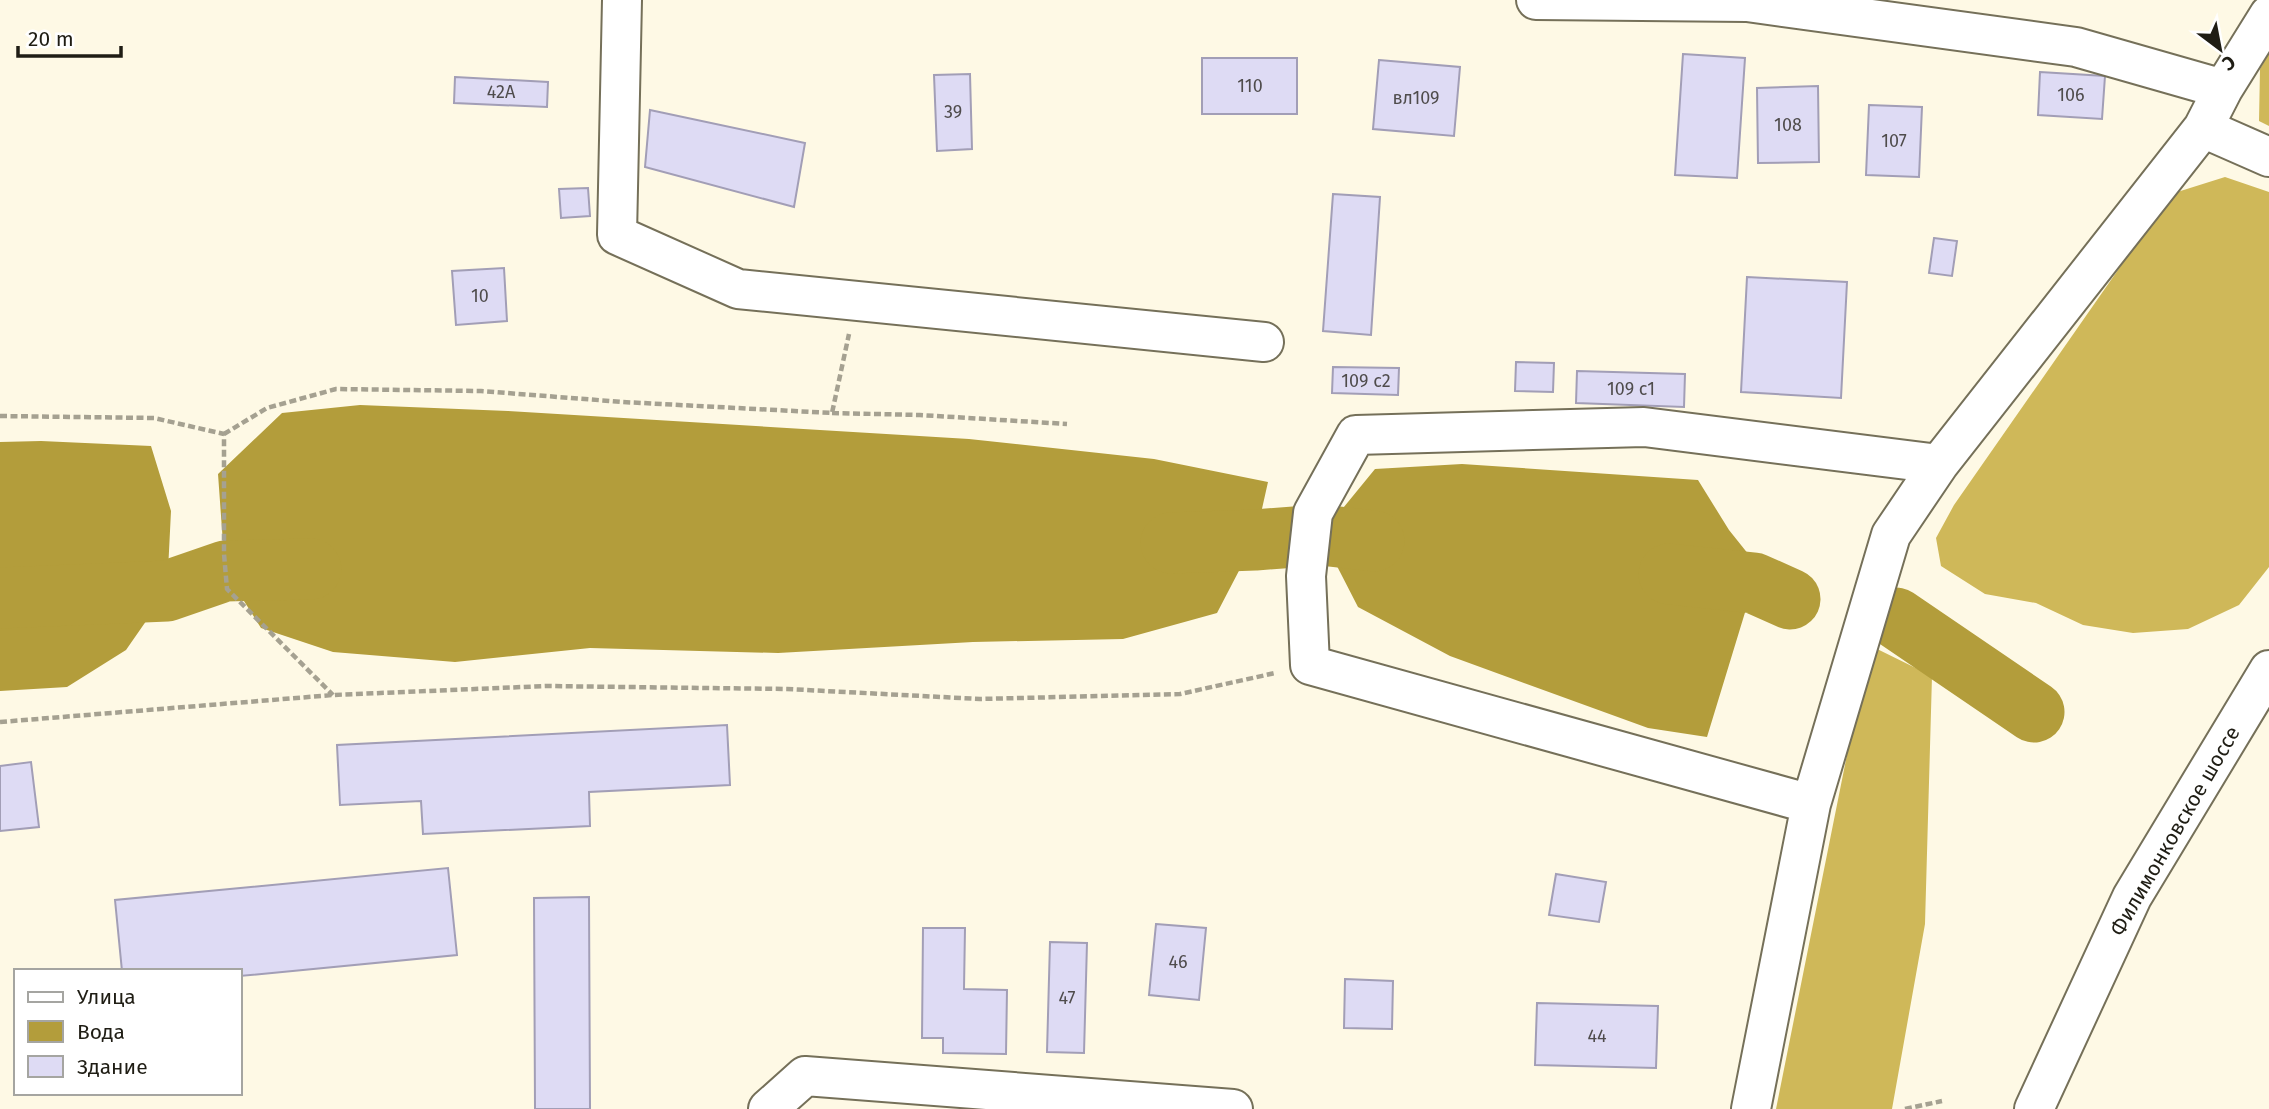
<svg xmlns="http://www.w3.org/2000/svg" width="2269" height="1109" font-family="'Fira Sans',sans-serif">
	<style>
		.forest { fill: #cfb859 }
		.water { fill: #b39d3b }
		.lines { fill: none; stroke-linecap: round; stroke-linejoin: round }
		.river { stroke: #b39d3b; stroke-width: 61 }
		.building { fill: #dedbf4; stroke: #a29eb6; stroke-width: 2 }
		.minor-casing { stroke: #757059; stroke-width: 42 }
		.major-casing { stroke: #757059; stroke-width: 42 }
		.path { stroke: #a5a191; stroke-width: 4.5; stroke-dasharray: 7 3.5; stroke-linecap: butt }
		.minor { stroke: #fff; stroke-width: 38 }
		.major { stroke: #fff; stroke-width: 38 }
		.labels { text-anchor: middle; stroke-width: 6; stroke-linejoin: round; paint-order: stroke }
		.number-label { font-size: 18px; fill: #4f4c4c }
		.street-label { font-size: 21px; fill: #1f1d14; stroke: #fff }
	</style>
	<rect width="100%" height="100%" fill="#fef9e5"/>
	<path class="forest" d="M2269,53V126L2259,121L2260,69Z
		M2225,177L2269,192V567L2239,605L2188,629L2133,633L2083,625L2036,603L1985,594L1941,566L1936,538L1954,505L2171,194Z
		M1869,645L1932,676L1925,924L1892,1109H1776Z"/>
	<path class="water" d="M360,405L508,411L969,439L1154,459L1268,482L1255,540L1217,613L1123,639L973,642L778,653L590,648L455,662L333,652L261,628L225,571L218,474L282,413Z
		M41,441L151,446L171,511L167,591L126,650L67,687L0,691V442Z
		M1462,464L1698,480L1729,530L1753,560L1754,583L1707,737L1648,728L1450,656L1358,607L1321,535L1375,469Z"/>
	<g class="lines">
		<path class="river" d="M1171,543L1255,540L1321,535L1374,541
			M1669,574L1754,583L1790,599
			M0,598L167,591L225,571L311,569
			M1896,618L2034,712"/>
	</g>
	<path class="building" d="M1683,54L1745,58L1737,178L1675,175Z
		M1202,58H1297V114H1202Z
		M1379,60L1460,67L1454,136L1373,129Z
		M2040,72L2105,76L2102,119L2038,115Z
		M970,74L972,149L937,151L934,75Z
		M455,77L548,82L547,107L454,103Z
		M1818,86L1819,162L1758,163L1757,88Z
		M1869,105L1922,107L1919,177L1866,175Z
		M650,110L805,143L794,207L645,167Z
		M588,188L590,216L561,218L559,189Z
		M1333,194L1380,197L1371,335L1323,331Z
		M1934,238L1957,241L1952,276L1929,273Z
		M504,268L507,321L456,325L452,271Z
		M1747,277L1847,282L1841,398L1741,392Z
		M1516,362L1554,363L1553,392L1515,391Z
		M1333,367L1399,368L1398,395L1332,393Z
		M1577,371L1685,374L1684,407L1576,403Z
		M727,725L730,785L589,792L590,826L423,834L421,801L340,805L337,745Z
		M31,762L39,827L0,831V766Z
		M448,868L457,955L240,976V971H122L115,900Z
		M1556,874L1606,882L1599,922L1549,915Z
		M589,897L590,1109H535L534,898Z
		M1156,924L1206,928L1199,1000L1149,995Z
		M923,928H965L964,989L1007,990L1006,1054L943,1053V1038H922Z
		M1050,942L1087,943L1084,1053L1047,1052Z
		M1345,979L1393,981L1392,1029L1344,1028Z
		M1537,1003L1658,1006L1656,1068L1535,1065Z"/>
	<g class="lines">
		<g class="minor-casing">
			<path id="minor" d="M622,0L617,235L738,289L1264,342
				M1536,0L1747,2L2076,47L2223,89
				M2203,128L2269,157
				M1811,804L1310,665L1306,576L1313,513L1356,435L1644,427L1939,464
				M768,1109L805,1076L1233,1109
				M1751,1109L1811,804L1891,535L1939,464L2203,128L2223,89L2269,15"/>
		</g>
		<g class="major-casing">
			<path id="major" d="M2034,1109L2132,897L2269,670"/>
		</g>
		<path class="path" d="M832,413L920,415L1067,424
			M0,416L154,418L224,434V554L227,589L333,695
			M224,434L267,408L336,389L481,391L623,402L832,413L849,334
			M0,722L333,695L546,686L787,689L980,699L1180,694L1275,673
			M1905,1109L1942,1101"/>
		<use href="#minor" class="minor"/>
		<use href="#major" class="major"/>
	</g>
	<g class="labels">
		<g class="number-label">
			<text x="1250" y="92">110</text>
			<text x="501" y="98">42А</text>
			<text x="2071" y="101">106</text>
			<text x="1416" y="104">вл109</text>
			<text x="953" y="118">39</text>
			<text x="1788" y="131">108</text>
			<text x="1894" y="147">107</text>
			<text x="480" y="302">10</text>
			<text x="1366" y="387">109 с2</text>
			<text x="1631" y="395">109 с1</text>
			<text x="1178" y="968">46</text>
			<text x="1067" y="1004">47</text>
			<text x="1597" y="1042">44</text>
		</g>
		<g class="street-label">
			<text transform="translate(2175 831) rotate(-60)" y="7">Филимонковское шоссе</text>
		</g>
	</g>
	<rect x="14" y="969" width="228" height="126" fill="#ffffff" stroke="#a5a5a1" stroke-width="2"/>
	<rect x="28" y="992" width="35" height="10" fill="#ffffff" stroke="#a5a5a1" stroke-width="2"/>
	<text x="77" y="1004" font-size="21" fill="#1f1d14">Улица</text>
	<rect x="28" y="1021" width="35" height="21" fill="#b39d3b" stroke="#a5a5a1" stroke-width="2"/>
	<text x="77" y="1039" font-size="21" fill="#1f1d14">Вода</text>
	<rect x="28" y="1056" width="35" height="21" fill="#dedbf4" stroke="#a5a5a1" stroke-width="2"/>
	<text x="77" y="1074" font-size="21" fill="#1f1d14">Здание</text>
	<g transform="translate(2220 49) rotate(148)" stroke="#ffffff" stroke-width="5" paint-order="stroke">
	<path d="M0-5L12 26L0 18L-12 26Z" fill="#1f1d14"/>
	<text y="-10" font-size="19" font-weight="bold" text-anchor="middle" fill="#1f1d14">С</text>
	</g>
	<path d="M18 46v10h103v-10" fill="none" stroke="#1f1d14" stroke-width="3.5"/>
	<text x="28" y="46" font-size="21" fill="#1f1d14" stroke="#ffffff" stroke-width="5" paint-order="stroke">20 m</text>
</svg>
